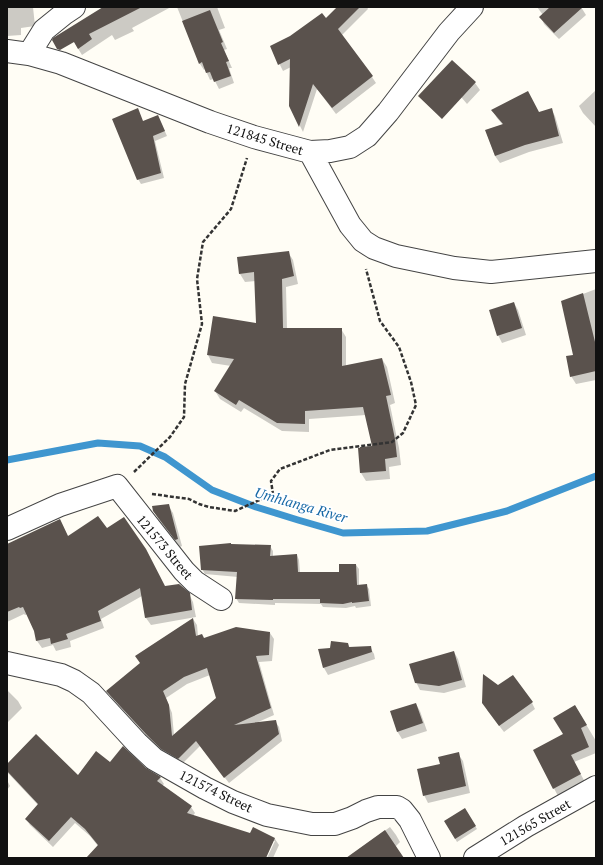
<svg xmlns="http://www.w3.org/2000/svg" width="603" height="865" font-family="'PT Serif',serif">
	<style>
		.shadow { fill: #0003; fill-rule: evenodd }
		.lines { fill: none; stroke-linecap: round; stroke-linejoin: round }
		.stream { stroke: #3f96cf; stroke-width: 7 }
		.building { fill: #5a524d; fill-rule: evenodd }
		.minor-casing { stroke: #444; stroke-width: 24 }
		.path { stroke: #333; stroke-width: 2.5; stroke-dasharray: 4 2; stroke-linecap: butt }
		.minor { stroke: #fff; stroke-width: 22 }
		.labels { text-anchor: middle; stroke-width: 4; stroke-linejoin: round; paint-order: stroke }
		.street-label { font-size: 13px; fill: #111; stroke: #fff }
		.water-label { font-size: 14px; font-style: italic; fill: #1768a6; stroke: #fff }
	</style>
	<rect width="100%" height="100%" fill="#fffdf5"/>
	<path class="shadow" d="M7,7H33L35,26L21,28V35L7,36Z
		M105,7H171L132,28L134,31L115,40L112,35L82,55L71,37Z
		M177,7H217L225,28L219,30L227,49L224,50L232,68H229L234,83L219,89L214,79L210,80L205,69L204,70L200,64Z
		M338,7H367L368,9L341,36L372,77L376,83L336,114L317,89L303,132L290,106L291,67L283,71L271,47L325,19Z
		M537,7H581L586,15L559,39L544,24L541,17L543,15Z
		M446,79L475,83L480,90L467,104Z
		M596,90V127L583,113L579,106Z
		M551,109L555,116L563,143L529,152L500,163L495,156L486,131L503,125L497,118L493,111L539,113Z
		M158,116L167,136L155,141L164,178L141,184L138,179L143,122Z
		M288,252L293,260L298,284L286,287L287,329H341L346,337V367L382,359L387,367L395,403L390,405L399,448L401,465L389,467L390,479L366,481L361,473L359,449L374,447L366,415L309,419V432L282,431L244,408L241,412L220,399L215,391L231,366L212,363L208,355L257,324L256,281L245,282L240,274L238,258Z
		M596,289V342L575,346L562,302Z
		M514,303L518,310L526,335L502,343L498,335Z
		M567,356L596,359V380L576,384L571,376Z
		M168,505L173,513L182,546L180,547L158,519L154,511Z
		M60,520L68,537L107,530L165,587L189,594L193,602L196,617L151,625L146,618L142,596L101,619L104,628L70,641L71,647L56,651L53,645L42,648L37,641L35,631L28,614L25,615L24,614L7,622V545Z
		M270,546L273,551V556L297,555L299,560L300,573H340L356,565L359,569V586L366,585L369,589L371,606L356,608L355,606L346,608L323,607L321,604L275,603V605L239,603L236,598L238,577L205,574L202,569Z
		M193,619L197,625L198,636L204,639L270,633L274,639L272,661L259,662L274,715L256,723L275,721L279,727L282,741L229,783L200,746L182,764L166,755L151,741L111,698L108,691ZM210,675L217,699L174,735L172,713L166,698L187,684Z
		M348,644L350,648L370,647L374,654L375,659L328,675L324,668L331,649Z
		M454,652L458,659L466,687L444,693L420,690L416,682Z
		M498,686L532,703L535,709L504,732L487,710Z
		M7,690L18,701L22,708L7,723Z
		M416,704L420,711L427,731L402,739L397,731Z
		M575,706L596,741V753L574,762L585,782L558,796L534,750L564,734Z
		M458,754L463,761L470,793L428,803L424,795L441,765Z
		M110,763L145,769L160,778L164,784L162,786L191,807L195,813L193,816L250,835L253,828L275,839L279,845L273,858H267L275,841H273L265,858H90L98,846L90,836L75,823L53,847L30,825L26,819L38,805L7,772V765L78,777Z
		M7,780L10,786L7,790Z
		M465,809L477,829L457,842L445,821Z
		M390,827L396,835L400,842L395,847L402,858H347Z"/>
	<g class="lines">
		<path class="stream" d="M7,460L98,443L140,446L165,457L212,490L256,507L298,520L343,533L427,531L507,511L596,476"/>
	</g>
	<path class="building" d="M103,7H142L89,34L92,39L78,49L74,42L60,50L57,49L52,40L53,38Z
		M337,7H360L338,29L373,76L332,108L313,84L299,127L289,106L290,59L278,65L270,46L290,36L322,13L326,18Z
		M550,7H583L554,33L539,17Z
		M210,10L223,42L221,43L229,61L226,62L231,76L214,82L210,72L206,73L202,62L199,64L182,21Z
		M452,60L476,82L442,119L418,96Z
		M528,91L539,112L552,108L559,136L525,145L495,156L485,130L503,124L491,110Z
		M138,108L143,121L158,115L165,131L153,136L161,173L137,180L112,119Z
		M289,251L294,276L282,279L283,328H342V366L382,358L391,395L386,396L395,439L397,457L385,459L386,471L360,473L358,448H360V447L372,446L363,407L305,411V424L277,423L239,400L236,405L214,391L234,359L207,355L213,316L256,323L254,272L239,274L237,257Z
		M583,293L596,346V371L570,377L566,356L573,355L561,301Z
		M514,302L522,328L497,336L489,310Z
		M169,504L178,539L175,540L153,511L152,506Z
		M98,516L107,528L124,517L146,549L165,586L179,584L190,593L192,610L145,618L140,588L98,611L101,621L66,634L68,639L51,644L50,638L36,641L34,631L23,607L20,608L19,607L7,612V544L60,519L68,536Z
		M231,543V544L271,545L270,556L297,554L298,572H339V564H356L357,585L367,584L369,601L352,603V602L343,604L320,603V599H273V600L235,599L237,572L201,570L199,546Z
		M193,618L196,636L202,634L204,638L236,627L270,632L269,655L256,656L271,708L234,725L276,720L279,734L224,778L196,741L178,759L161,749L146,734L106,691L140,663L135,656ZM207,668L216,698L172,736L169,705L163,691L184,677Z
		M331,641L348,643L349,647L371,646L372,652L323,668L318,649L330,648Z
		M454,651L462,680L439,686L415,683L409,664Z
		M483,674L498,685L513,675L533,702L499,726L482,703Z
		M416,703L423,723L397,732L390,711Z
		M575,705L587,725L581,728L589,747L571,755L581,774L553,789L533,750L563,734L553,718Z
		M36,734L78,775L96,751L110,762L123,746L146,768L161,777L157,781L192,806L187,813L250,833L253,827L275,838L266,858H86L98,845L85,829L71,817L49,841L25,819L38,804L7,771V764Z
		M459,752L466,786L423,796L417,769L440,764L438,757Z
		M465,808L476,826L455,839L444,821Z
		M385,830L404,858H346Z"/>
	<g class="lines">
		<g class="minor-casing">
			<path id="minor" d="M7,51L29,54L61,63L210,122L254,137L310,152L330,151L350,147L367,136L388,112L449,32L472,7
				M29,54L44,30L65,13L74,7
				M310,152L350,225L363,241L374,248L396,256L454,268L491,272L596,261
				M7,529L60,505L117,486L184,571L195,582L221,599
				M7,663L61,675L74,681L91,693L137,743L154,759L205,788L233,802L267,815L312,824H335L352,818L366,811L378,807H397L402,810L410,820L429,858
				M475,858L526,826L596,787"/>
		</g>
		<path class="path" d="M134,472L170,437L184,417L185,384L202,324L197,279L203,242L231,209L247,158
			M152,494L189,499L199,504L209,507L235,511L273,494L271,481L280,469L330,450L392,442L403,433L416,405L411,382L399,347L380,321L366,269"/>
		<use href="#minor" class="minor"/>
	</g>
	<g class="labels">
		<g class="street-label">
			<text transform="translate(265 139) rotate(17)" y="5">121845 Street</text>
			<text transform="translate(165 547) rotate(50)" y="5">121573 Street</text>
			<text transform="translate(216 791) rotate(26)" y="5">121574 Street</text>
			<text transform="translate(535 822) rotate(-30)" y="5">121565 Street</text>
		</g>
		<g class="water-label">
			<text transform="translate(301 505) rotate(16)" y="5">Umhlanga River</text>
		</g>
	</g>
	<rect width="603" height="865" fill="none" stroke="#111111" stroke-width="16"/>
</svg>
